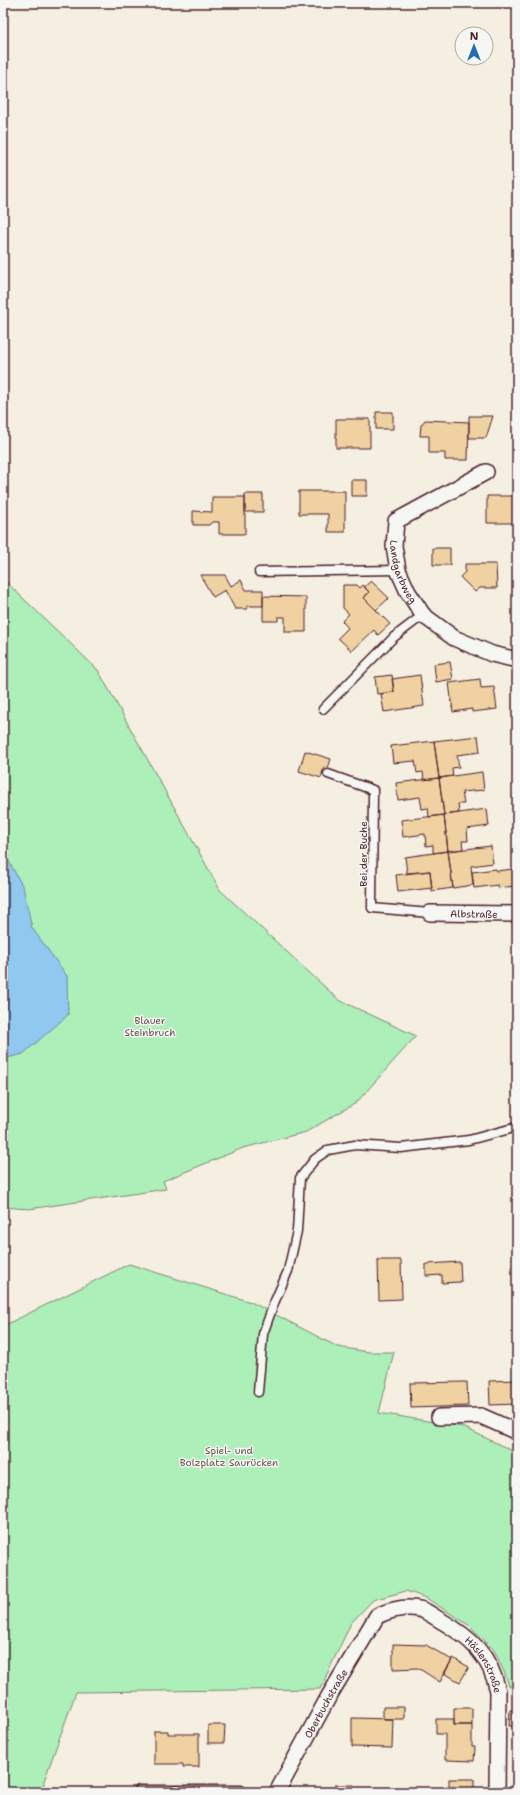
<svg xmlns="http://www.w3.org/2000/svg" width="520" height="1795" font-family="'Shantell Sans',sans-serif">
	<style>
		.green { fill: #acefb9; stroke: #7b8772 }
		.water { fill: #91c8ef; stroke: #7584a1 }
		.building { fill: #efd1a2; stroke: #4a1f2b }
		.lines { fill: none; stroke-linecap: round; stroke-linejoin: round }
		.lane-casing { stroke: #4a1f2b; stroke-width: 11 }
		.street-casing { stroke: #4a1f2b; stroke-width: 18 }
		.lane { stroke: #f6f6f2; stroke-width: 8 }
		.street { stroke: #f6f6f2; stroke-width: 15 }
		.labels { text-anchor: middle; stroke-width: 3; stroke-linejoin: round; paint-order: stroke }
		.street-label { font-size: 10px; fill: #4a1f2b; stroke: #f6f6f2 }
		.park-label { font-size: 10px; fill: #62534e; stroke: #f6f6f2 }
	</style>
	<rect width="100%" height="100%" fill="#f5efe2"/>
	<filter id="ink" filterUnits="userSpaceOnUse"><feTurbulence type="fractalNoise" baseFrequency=".025" numOctaves="2"/><feDisplacementMap in="SourceGraphic" scale="8" xChannelSelector="R" yChannelSelector="G"/><feConvolveMatrix kernelMatrix="1 2 1 2 8 2 1 2 1" color-interpolation-filters="sRGB"/></filter>
	<g filter="url(#ink)">
		<path class="green" d="M3,579L98,670L220,890L339,1000L416,1036L356,1103L306,1132L243,1148L163,1181L166,1189L29,1209L3,1207Z
			M129,1264L251,1302L338,1347L368,1352H394L379,1413L463,1427L517,1453V1686H509L505,1674L494,1650L470,1626L426,1598L406,1591L373,1600L351,1623L320,1689L76,1692L44,1781V1792H3V1326Z"/>
		<path class="water" d="M3,851L23,887L32,928L67,976L68,1015L23,1054L3,1059Z"/>
		<path class="building" d="M376,412H393V429H376Z
			M469,416H493L486,438H469Z
			M336,419H370V448H336Z
			M425,420L469,422L468,460H445V453H429V436H420L421,425Z
			M516,435L517,436V452H516Z
			M516,472H517V491H516Z
			M351,480H367V496H351Z
			M299,491H345V532H328V514H299Z
			M516,491L517,523H487V496H516Z
			M245,494H263V512H245Z
			M212,497H245V534H219V522H212L209,525H193V511L212,512Z
			M433,548H450V565H433Z
			M465,564H496L497,588H480L475,592L460,577L465,572Z
			M200,575H225L231,586L241,580L246,590H263V606H247V609H235L225,590L213,597Z
			M371,581L389,598L376,610L364,598L369,592L364,587Z
			M343,585H357L360,588L363,585L369,592L364,598L390,624L378,635L374,630L352,651L338,638L348,628L342,621L349,614L343,608Z
			M263,596L306,597V632H285V617H278V621H263Z
			M450,662L453,679L436,682L434,664Z
			M392,675L394,692L377,694L375,677Z
			M420,675L424,706L384,712L381,694L394,692L392,679Z
			M480,679L481,688L494,687L497,709L472,712V709L453,712L449,683Z
			M478,736L480,752L457,755L459,767L452,768L453,776L439,778L434,741Z
			M434,741L439,778L424,780L423,772L417,773L415,761L393,763L391,746Z
			M305,751L331,759L328,768L324,767L321,778L299,771Z
			M482,772L484,790L462,792L464,804H458L459,813L444,815L439,778Z
			M439,778L444,815L429,817L428,808L422,809L420,797L398,800L396,783Z
			M487,809L489,826L467,829L468,841H462L463,849L448,851L444,815Z
			M444,815L448,851L433,853V845L426,846L425,834L403,837L401,820Z
			M491,846L493,863L471,866L473,885L453,888L448,851Z
			M448,851L453,888L432,891L430,871L407,873L405,857Z
			M496,869L497,871L513,869L515,886L498,888V885L474,888L472,872Z
			M430,871L432,888L398,892L396,875Z
			M378,1260H401L402,1299L379,1300Z
			M460,1262L461,1282L442,1283V1275L426,1276V1264Z
			M517,1380V1404L490,1405L489,1381Z
			M467,1382L468,1406L411,1408L410,1383Z
			M393,1644L426,1645L452,1660L440,1682L418,1668L393,1669Z
			M453,1658L469,1667L460,1682L444,1673Z
			M383,1707H404V1719H383Z
			M454,1708H472V1725H454Z
			M510,1710H517V1726H509Z
			M352,1718L393,1719L392,1748L352,1747Z
			M436,1719H454V1725H472V1747H475L474,1761L445,1760V1734H436Z
			M208,1725H225L224,1743H208Z
			M154,1731H168V1734H199V1767H183V1764H154Z
			M449,1779H474V1792H449Z
			M335,1785H354L353,1792H335Z"/>
		<g class="lines">
			<g class="lane-casing">
				<path id="lane" d="M259,572L398,570
					M323,709L394,637L423,615
					M328,774L373,790L372,908L430,913
					M258,1392L263,1334L274,1303L288,1271L297,1231L300,1178L315,1159L328,1150L355,1145L401,1148L469,1140L517,1127
					M139,1790H241L244,1792"/>
			</g>
			<g class="street-casing">
				<g id="street">
					<path id="s1" d="M486,472L396,521L394,546L398,570L408,592L423,615L454,638L492,654L517,660"/>
					<path id="s2" d="M430,913L517,914"/>
					<path d="M439,1417L481,1416L517,1432"/>
					<path id="s3" d="M277,1792L329,1696L377,1616C390,1610 404,1606 419,1609C426,1610 434,1617 440,1620C471,1638 490,1655 498,1691L497,1792"/>
				</g>
			</g>
			<use href="#lane" class="lane"/>
			<use href="#street" class="street"/>
		</g>
	</g>
	<g class="labels">
		<g class="street-label">
			<text dy="4" stroke="none"><textPath href="#s1" startOffset="155">Landgarbweg</textPath></text>
			<text transform="translate(363 854) rotate(-90)" y="4">Bei der Buche</text>
			<text dy="4" stroke="none"><textPath href="#s2" startOffset="44">Albstraße</textPath></text>
			<text dy="4" stroke="none"><textPath href="#s3" startOffset="334">Häslenstraße</textPath></text>
			<text dy="4" stroke="none"><textPath href="#s3" startOffset="101">Oberbuchstraße</textPath></text>
		</g>
		<g class="park-label">
			<text x="150" y="1024">Blauer<tspan x="150" dy="12">Steinbruch</tspan></text>
			<text x="229" y="1454">Spiel- und<tspan x="229" dy="12">Bolzplatz Saurücken</tspan></text>
		</g>
	</g>
	<rect width="520" height="1795" fill="none" stroke="#f6f6f2" stroke-width="16"/>
	<rect x="8" y="8" width="504" height="1779" fill="none" stroke="#4a1f2b" stroke-width="1.5" filter="url(#ink)"/>
	<g transform="translate(474 46)"><circle r="19" fill="#f6f6f2" stroke="#b1a0a2"/>
	<path d="M0-3L7 15L0 10L-7 15Z" fill="#1f6fb2"/>
	<text y="-6" font-size="11" font-weight="bold" text-anchor="middle" fill="#4a1f2b">N</text>
	</g>
</svg>
